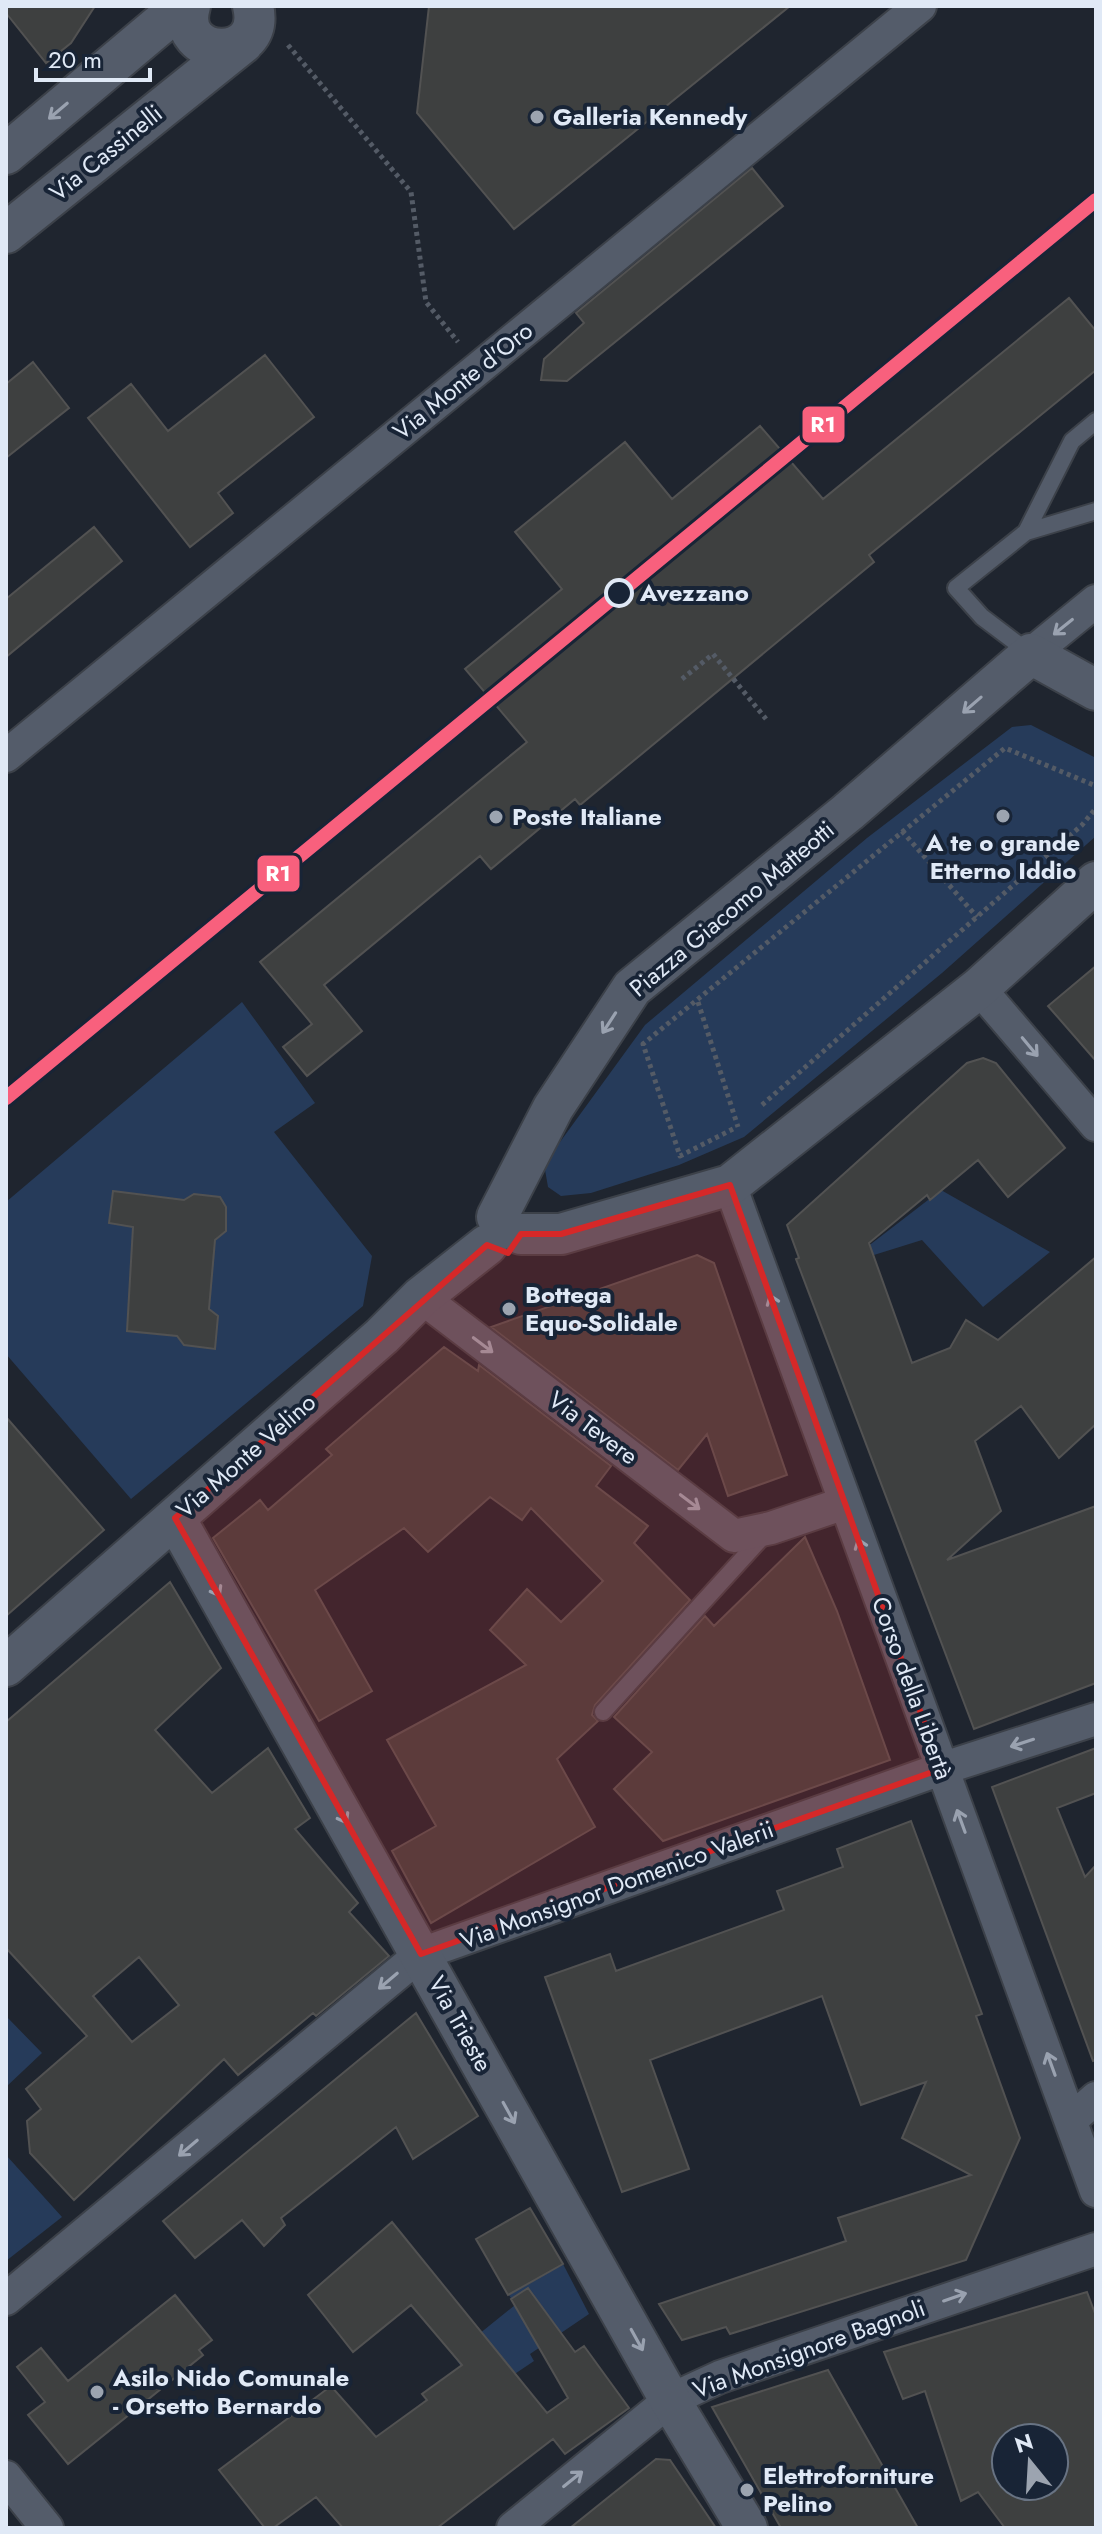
<svg xmlns="http://www.w3.org/2000/svg" width="1102" height="2534" font-family="Jost,sans-serif">
	<style>
		.green { fill: #263b5a; fill-rule: evenodd }
		.building { fill: #3e4040; stroke: #525252; stroke-width: 2; fill-rule: evenodd }
		.lines { fill: none; stroke-linecap: round; stroke-linejoin: round }
		.service-casing { stroke: #3c4149; stroke-width: 20 }
		.minor-casing { stroke: #3c4149; stroke-width: 36 }
		.tertiary-casing { stroke: #3c4149; stroke-width: 44 }
		.path { stroke: #545b66; stroke-width: 5; stroke-dasharray: 4 4; stroke-linecap: butt }
		.service { stroke: #545c6a; stroke-width: 16 }
		.minor { stroke: #545c6a; stroke-width: 32 }
		.tertiary { stroke: #545c6a; stroke-width: 40 }
		.rail-1-casing { stroke: #182436; stroke-width: 20 }
		.rail-1 { stroke: #f8607d; stroke-width: 14 }
		.oneway { stroke: #9aa2b0 }
		.marked { fill: #d62828; fill-opacity: 0.2; stroke: #d62828; stroke-width: 6; stroke-linejoin: round }
		.poi-dot { fill: #9ca4b0; stroke: #182436; stroke-width: 3 }
		.stop-dot { fill: #182436; stroke: #e0e9f6; stroke-width: 4 }
		.labels { text-anchor: middle; stroke-width: 8; stroke-linejoin: round; paint-order: stroke }
		.poi-label { font-size: 24px; font-weight: bold; fill: #e0e9f6; stroke: #182436; text-anchor: start }
		.street-label { font-size: 24px; fill: #e0e9f6; stroke: #182436 }
		.stop-label { font-size: 24px; font-weight: bold; fill: #e0e9f6; stroke: #182436; text-anchor: start }
		.line-badge { stroke: #182436; stroke-width: 3 }
		.badge-label { font-size: 22px; text-anchor: middle; font-weight: bold; fill: #fff }
	</style>
	<rect width="100%" height="100%" fill="#1f252f"/>
	<path class="green" d="M1031,725L1096,758V836L942,973L744,1137L679,1165L591,1193L561,1196L548,1187L544,1164L645,1025L867,838L1012,727Z
		M242,1002L315,1103L274,1132L372,1256L363,1306L131,1499L6,1354V1202ZM113,1191L184,1200L194,1194L219,1197L226,1206V1231L215,1240L209,1309L216,1340L207,1348L184,1345L177,1336L127,1331L133,1227L109,1223Z
		M941,1190L1050,1252L983,1307L922,1240L845,1264Z
		M6,2016L42,2053L6,2087Z
		M6,2155L62,2217L6,2261Z
		M563,2264L589,2314L530,2354L534,2361L482,2396L453,2355L515,2305L509,2295Z"/>
	<path class="building" d="M6,6H95L71,43L46,63L6,13Z
		M429,6H790L514,229L417,113Z
		M752,168L783,206L567,381L541,380L544,359L584,323L576,313Z
		M1069,298L1096,331V370L869,555L874,562L580,805L575,799L491,869L480,856L324,985L362,1031L307,1076L283,1047L312,1024L260,962L527,742L465,669L562,589L515,532L625,442L672,499L760,426L823,499Z
		M265,355L314,417L218,493L233,513L190,547L88,418L131,384L168,431Z
		M33,362L69,408L6,458V384Z
		M94,527L122,561L6,657V599Z
		M1096,966V1061L1048,1006Z
		M983,1058L996,1063L1065,1148L1008,1197L978,1160L930,1200L927,1195L869,1243L912,1363L950,1348L966,1320L998,1340L1096,1257V1424L1059,1458L1021,1406L975,1441L1001,1511L947,1560L1096,1506V1683L974,1729L796,1259L799,1258L787,1225L967,1063Z
		M113,1191L184,1200L194,1194L220,1197L226,1207V1231L215,1240L209,1309L218,1316L215,1349L184,1345L177,1336L127,1331L133,1227L109,1223Z
		M697,1255L714,1263L787,1475L728,1496L707,1434L678,1470L491,1327Z
		M444,1347L478,1371L479,1365L611,1466L596,1486L648,1526L634,1543L690,1600L595,1705L592,1715L598,1721L557,1759L595,1827L431,1923L392,1851L436,1826L387,1740L526,1665L490,1630L527,1589L561,1622L603,1581L531,1508L522,1520L490,1497L428,1552L404,1528L315,1590L372,1691L319,1721L213,1538L260,1500L268,1510L332,1455L326,1449Z
		M6,1417L104,1530L6,1616Z
		M805,1537L837,1611L890,1760L663,1841L614,1789L652,1752L614,1717L705,1616L714,1626Z
		M170,1582L221,1668L155,1730L212,1793L268,1748L310,1818L295,1829L358,1903L349,1912L389,1956L316,2016L313,2013L238,2075L224,2059L74,2200L30,2153L27,2121L41,2109L26,2089L87,2036L6,1948V1722ZM139,1957L179,2005L132,2042L93,1996Z
		M1096,1748V1793L1057,1808L1085,1877L1096,1865V2060L1093,2061L992,1787Z
		M911,1821L982,2014L976,2016L1020,2138L966,2260L730,2334L726,2327L682,2340L659,2304L846,2241L838,2218L971,2175L902,2138L926,2082L861,2105L822,1996L650,2060L689,2169L622,2192L545,1977L610,1954L616,1971L784,1910L777,1891L843,1867L837,1849Z
		M416,2013L478,2116L413,2159L396,2127L281,2218L285,2225L264,2246L242,2220L195,2258L163,2221Z
		M530,2208L563,2264L508,2295L476,2239Z
		M392,2222L547,2413L568,2398L511,2299L528,2288L575,2352L584,2346L629,2408L565,2454L553,2439L437,2528H343L316,2497L273,2528H265L219,2470L331,2386L376,2437L427,2400L422,2394L462,2365L411,2305L353,2352L308,2295Z
		M1087,2292L1096,2316V2528H1005L978,2492L961,2501L925,2391L903,2399L884,2352ZM1006,2438H1054V2486H1006Z
		M175,2295L212,2340L199,2350L203,2355L68,2464L28,2415L45,2402L17,2367L41,2348L68,2381Z
		M828,2370L845,2400L918,2528H781L712,2407Z
		M656,2459L670,2460L716,2528H570Z"/>
	<g class="lines">
		<g class="service-casing">
			<path id="service" d="M1026,532L1072,441L1096,421
				M1031,654L982,617L956,588L1026,532L1096,511
				M603,1712L766,1533"/>
		</g>
		<g class="minor-casing">
			<path id="minor" d="M1031,654L1096,601
				M6,756L920,6
				M979,988L1096,1125
				M730,1185L1096,2191
				M421,1297L734,1536L771,1528L845,1503
				M1071,2120L1096,2098
				M6,2299L421,1954L941,1769L1096,1719
				M6,2477L47,2528
				M513,2528L670,2400L720,2377L1096,2249"/>
		</g>
		<g class="tertiary-casing">
			<path id="tertiary" d="M190,6C174,61 267,65 253,6
				M6,154L182,6
				M6,233L243,43
				M497,1217L553,1108L632,988L848,812L1031,654L1096,690
				M521,1234H561L730,1185L979,988L1096,882
				M175,1518L670,2400L747,2528
				M6,1666L382,1336L421,1297L487,1245"/>
		</g>
		<path class="path" d="M288,45L411,192L426,302L458,342
			M682,679L713,654L766,719
			M902,831L977,917
			M698,1002L738,1127
			M762,1105L1082,825L1096,808
			M733,1129L680,1156L643,1044L1005,748L1096,786"/>
		<use href="#service" class="service"/>
		<use href="#minor" class="minor"/>
		<use href="#tertiary" class="tertiary"/>
		<g class="rail-1-casing">
			<path id="rail-1" d="M6,1098L1096,200"/>
		</g>
		<use href="#rail-1" class="rail-1"/>
	</g>
	<defs><path id="oneway-shaft" d="M-6 0H5M1.5-3L5.5 0L1.5 3" fill="none" stroke-width="1.6" stroke-linecap="round" stroke-linejoin="round" transform="scale(2)"/></defs>
	<g class="oneway">
		<use href="#oneway-shaft" transform="translate(58 111) rotate(140)"/>
		<use href="#oneway-shaft" transform="translate(1063 627) rotate(141)"/>
		<use href="#oneway-shaft" transform="translate(972 705) rotate(139)"/>
		<use href="#oneway-shaft" transform="translate(609 1023) rotate(123)"/>
		<use href="#oneway-shaft" transform="translate(1030 1047) rotate(50)"/>
		<use href="#oneway-shaft" transform="translate(774 1306) rotate(-110)"/>
		<use href="#oneway-shaft" transform="translate(483 1345) rotate(37)"/>
		<use href="#oneway-shaft" transform="translate(690 1502) rotate(37)"/>
		<use href="#oneway-shaft" transform="translate(862 1550) rotate(-110)"/>
		<use href="#oneway-shaft" transform="translate(214 1586) rotate(61)"/>
		<use href="#oneway-shaft" transform="translate(1022 1743) rotate(162)"/>
		<use href="#oneway-shaft" transform="translate(341 1813) rotate(61)"/>
		<use href="#oneway-shaft" transform="translate(961 1821) rotate(-110)"/>
		<use href="#oneway-shaft" transform="translate(388 1981) rotate(140)"/>
		<use href="#oneway-shaft" transform="translate(1051 2064) rotate(-110)"/>
		<use href="#oneway-shaft" transform="translate(509 2113) rotate(61)"/>
		<use href="#oneway-shaft" transform="translate(188 2148) rotate(140)"/>
		<use href="#oneway-shaft" transform="translate(955 2297) rotate(-19)"/>
		<use href="#oneway-shaft" transform="translate(637 2340) rotate(61)"/>
		<use href="#oneway-shaft" transform="translate(573 2479) rotate(-39)"/>
	</g>
	<path class="marked" d="M730,1185L941,1769L421,1954L175,1518L487,1245L508,1253L521,1234H561Z"/>
	<g class="poi-dot">
		<circle cx="537" cy="117" r="8"/>
		<circle cx="1003" cy="816" r="8"/>
		<circle cx="496" cy="817" r="8"/>
		<circle cx="509" cy="1309" r="8"/>
		<circle cx="97" cy="2392" r="8"/>
		<circle cx="747" cy="2490" r="8"/>
	</g>
	<circle class="stop-dot" cx="619" cy="593" r="13"/>
	<g class="labels">
		<g class="poi-label">
			<text x="553" y="125">Galleria Kennedy</text>
			<text x="512" y="825">Poste Italiane</text>
			<text x="1003" y="851" text-anchor="middle">A te o grande<tspan x="1003" dy="28">Etterno Iddio</tspan></text>
			<text x="525" y="1303">Bottega<tspan x="525" dy="28">Equo-Solidale</tspan></text>
			<text x="113" y="2386">Asilo Nido Comunale<tspan x="113" dy="28">- Orsetto Bernardo</tspan></text>
			<text x="763" y="2484">Elettroforniture<tspan x="763" dy="28">Pelino</tspan></text>
		</g>
		<g class="street-label">
			<text transform="translate(106 153) rotate(-39)" y="8">Via Cassinelli</text>
			<text transform="translate(463 381) rotate(-39)" y="8">Via Monte d'Oro</text>
			<text transform="translate(732 909) rotate(-40)" y="8">Piazza Giacomo Matteotti</text>
			<text transform="translate(593 1428) rotate(37)" y="8">Via Tevere</text>
			<text transform="translate(246 1456) rotate(-41)" y="8">Via Monte Velino</text>
			<text transform="translate(912 1688) rotate(70)" y="8">Corso della Libertà</text>
			<text transform="translate(617 1885) rotate(-20)" y="8">Via Monsignor Domenico Valerii</text>
			<text transform="translate(460 2024) rotate(61)" y="8">Via Trieste</text>
			<text transform="translate(809 2349) rotate(-20)" y="8">Via Monsignore Bagnoli</text>
		</g>
		<g class="stop-label">
			<text x="640" y="601">Avezzano</text>
		</g>
	</g>
	<g class="line-badge">
		<rect x="801" y="405" width="45" height="39" rx="8" fill="#f8607d"/>
		<rect x="256" y="854" width="45" height="39" rx="8" fill="#f8607d"/>
	</g>
	<g class="badge-label">
		<text x="823" y="432">R1</text>
		<text x="278" y="881">R1</text>
	</g>
	<rect width="1102" height="2534" fill="none" stroke="#e0e9f6" stroke-width="16"/>
	<g transform="translate(1030 2462) rotate(342)"><circle r="38" fill="#182436" stroke="#687383" stroke-width="2"/>
	<path d="M0-6L14 30L0 20L-14 30Z" fill="#9ca4b0"/>
	<text y="-12" font-size="22" font-weight="bold" text-anchor="middle" fill="#e0e9f6">N</text>
	</g>
	<path d="M36 68v12h114v-12" fill="none" stroke="#e0e9f6" stroke-width="4"/>
	<text x="48" y="68" font-size="24" fill="#e0e9f6" stroke="#182436" stroke-width="6" paint-order="stroke">20 m</text>
</svg>
